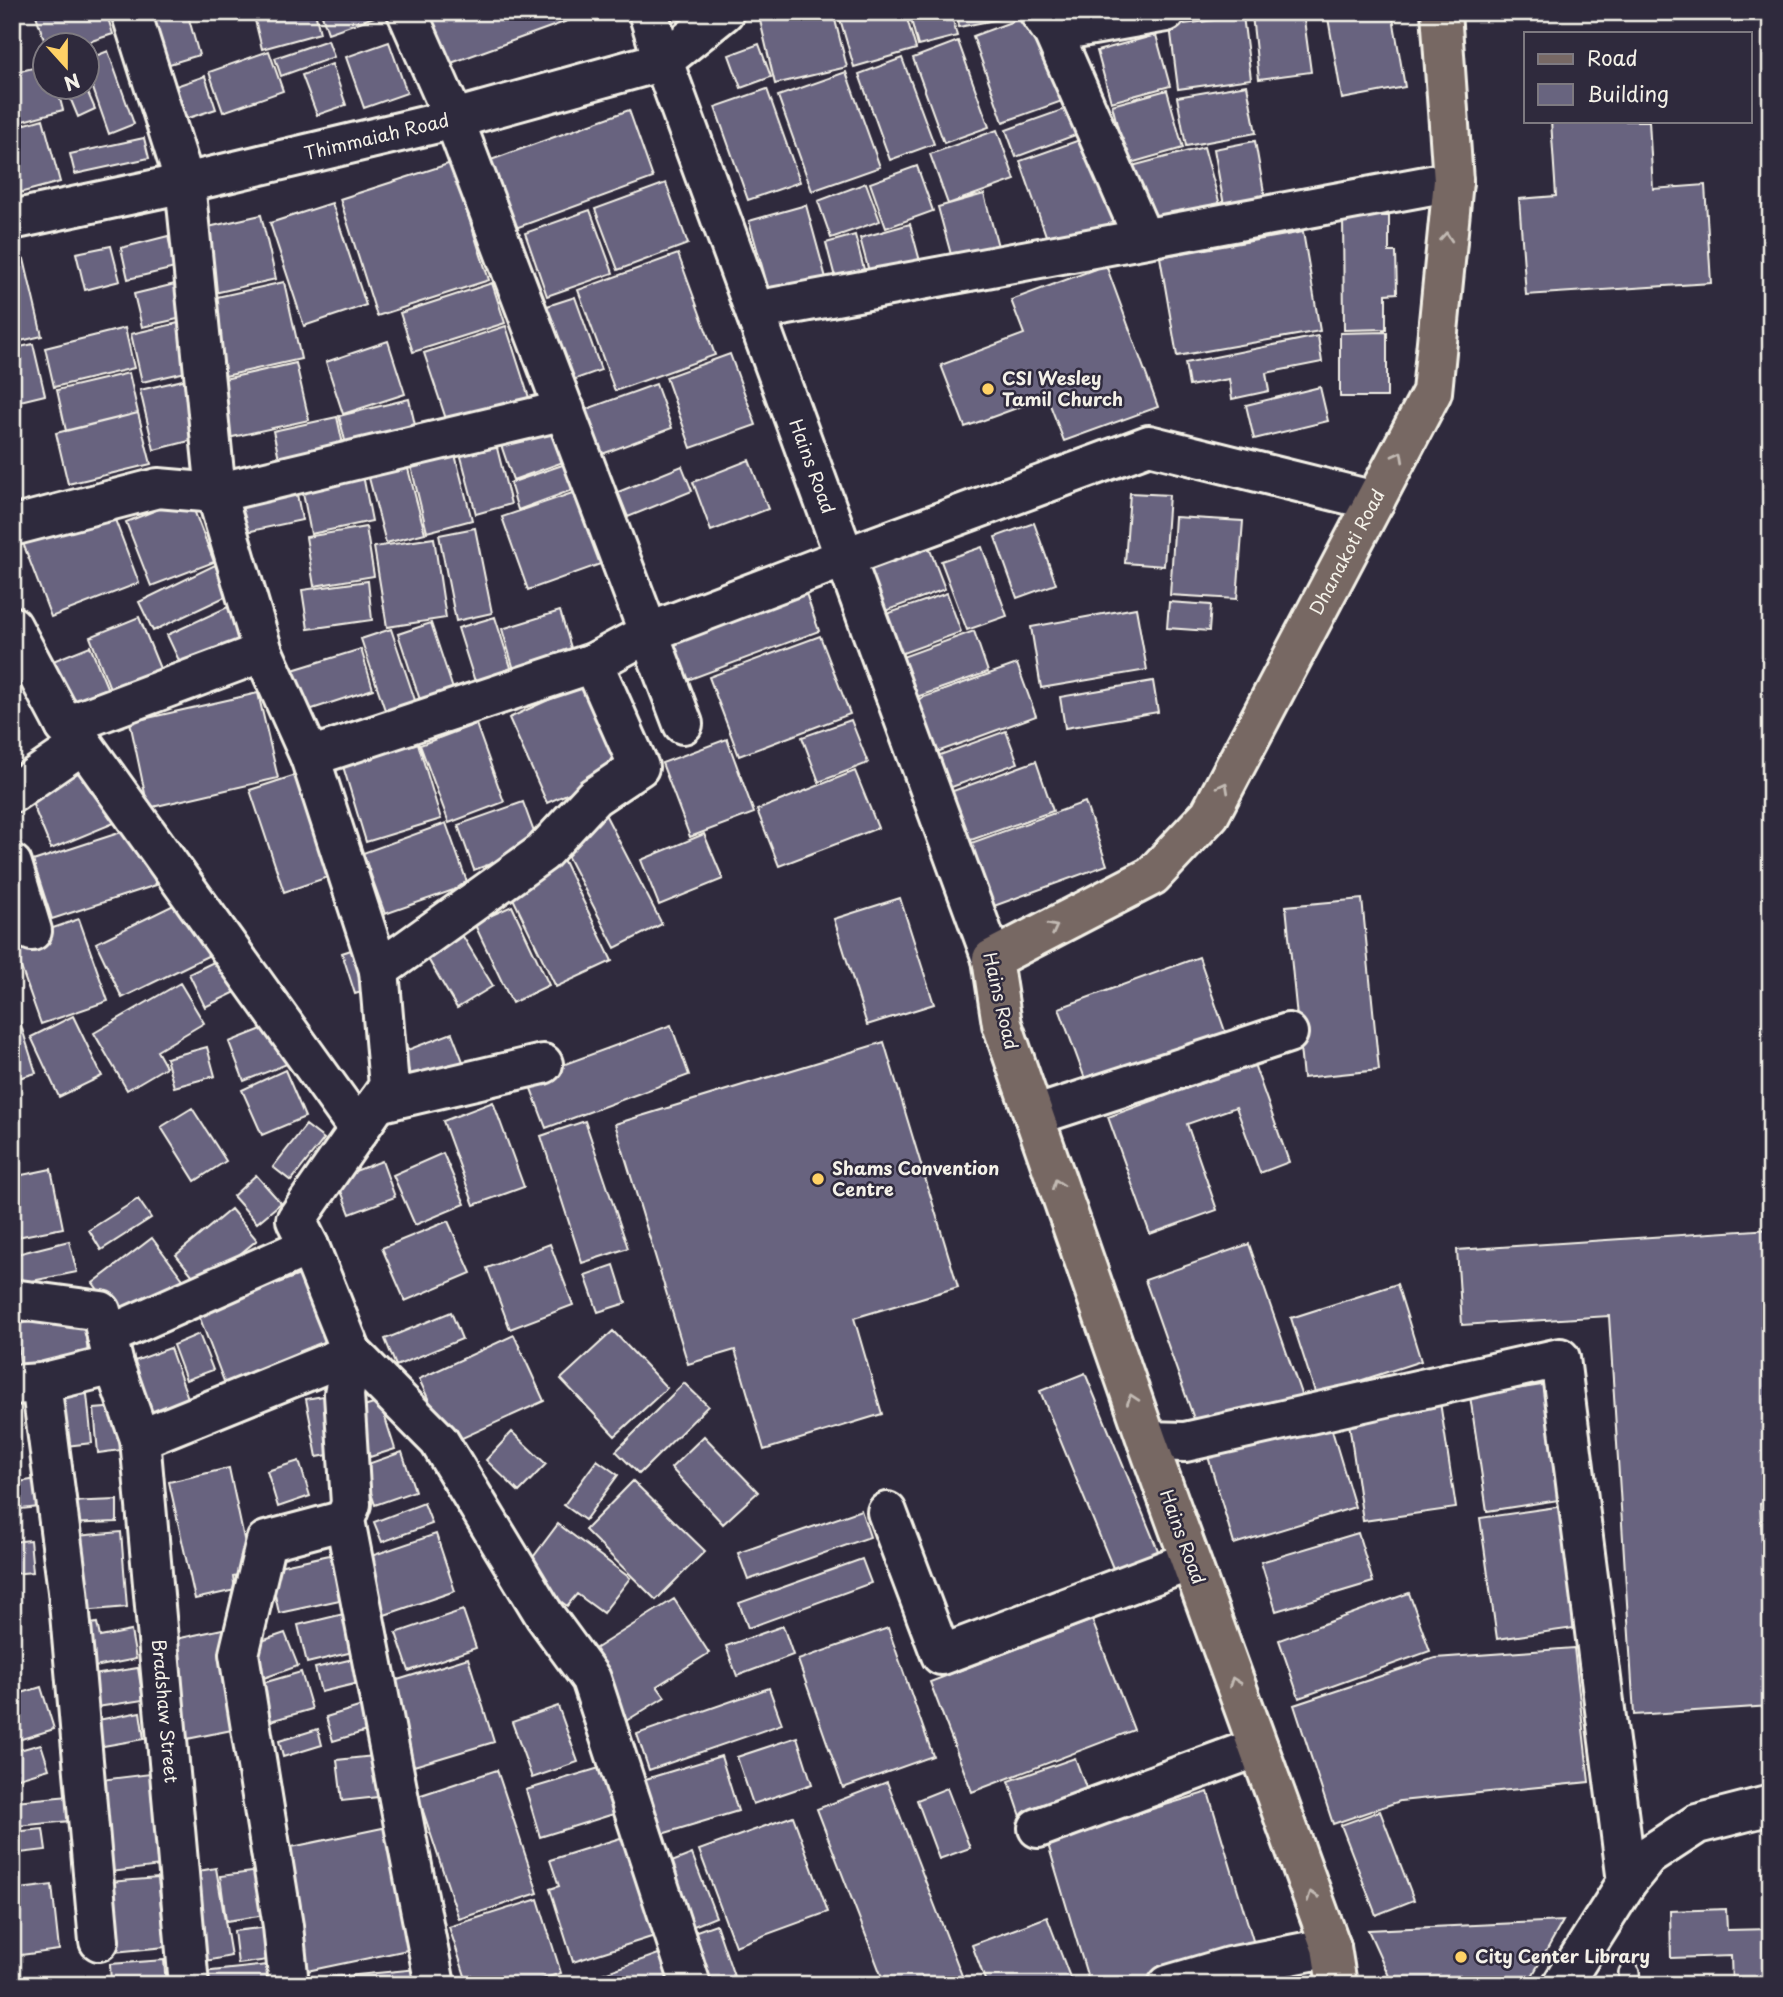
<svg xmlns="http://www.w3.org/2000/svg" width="1783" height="1997" font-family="'Playpen Sans',sans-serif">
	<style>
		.building { fill: #68647f; stroke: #f4f1e8; stroke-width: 2 }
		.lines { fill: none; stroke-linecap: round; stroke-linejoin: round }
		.service-casing { stroke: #f4f1e8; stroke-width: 24 }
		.minor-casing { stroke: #f4f1e8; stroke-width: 44 }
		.tertiary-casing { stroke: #f4f1e8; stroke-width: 44 }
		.primary-casing { stroke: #f4f1e8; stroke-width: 44 }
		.service { stroke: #2f2a3d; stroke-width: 19 }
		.minor { stroke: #2f2a3d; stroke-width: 38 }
		.tertiary { stroke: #2f2a3d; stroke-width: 38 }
		.primary { stroke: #776864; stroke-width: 38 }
		.oneway { stroke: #c2bab3 }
		.poi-dot { fill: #ffd166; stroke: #2f2a3d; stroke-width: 2.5 }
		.labels { text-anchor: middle; stroke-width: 5; stroke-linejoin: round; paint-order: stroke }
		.street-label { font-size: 18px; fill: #f4f1e8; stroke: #2f2a3d }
		.poi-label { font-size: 18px; font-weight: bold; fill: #f4f1e8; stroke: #2f2a3d; text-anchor: start }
	</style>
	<rect width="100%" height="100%" fill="#2f2a3d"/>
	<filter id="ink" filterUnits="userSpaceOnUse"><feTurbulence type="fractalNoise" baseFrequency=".0143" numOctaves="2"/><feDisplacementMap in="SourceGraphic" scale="14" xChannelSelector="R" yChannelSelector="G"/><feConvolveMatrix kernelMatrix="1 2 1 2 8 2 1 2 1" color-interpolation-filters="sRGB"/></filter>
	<g filter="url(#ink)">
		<path class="building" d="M44,12H106L113,34L76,46H46L36,15Z
			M148,12H187L199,55L163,66Z
			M253,12H315L320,33L262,49Z
			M321,12H373L374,17L328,33Z
			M424,12H592L443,66Z
			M758,12H833L847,67L775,84Z
			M838,12H905L916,49L854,67Z
			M909,12H951L957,36L918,46Z
			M957,12H1020V15L959,27Z
			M1276,12H1303L1311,72L1259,79L1252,15Z
			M1327,12H1392L1405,87L1342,99Z
			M1035,13L1065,100L1003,122L973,36Z
			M1243,16L1251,79L1178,89L1170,26Z
			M1156,35L1170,86L1111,102L1097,51Z
			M328,40L334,57L281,76L275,58Z
			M958,41L989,127L944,143L913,58Z
			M389,42L407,93L364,108L346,57Z
			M759,44L771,77L741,88L729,55Z
			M108,51L134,124L109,134L88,74V59Z
			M269,51L283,91L223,112L209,72Z
			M902,58L934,144L890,160L859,74Z
			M332,64L346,105L317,115L302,75Z
			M46,65V88H57L63,110L12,124V73Z
			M846,72L880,167L812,191L778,96Z
			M205,76L216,109L179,121L167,89Z
			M1247,85L1256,133L1186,146L1177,97Z
			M66,88H86L95,109L78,117Z
			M767,89L800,182L748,200L715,107Z
			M1167,90L1183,148L1127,164L1112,105Z
			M1079,104L1089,130L1016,157L1006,130Z
			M629,110L653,178L513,229L488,161Z
			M43,119L60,182L12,195V128Z
			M1551,121H1649L1653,189L1705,185L1711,283L1526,295L1519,199L1556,196Z
			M997,130L1015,180L948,204L930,154Z
			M1088,137L1118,222L1050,247L1020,161Z
			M144,138L149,158L75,174L70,154Z
			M1255,141L1267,209L1226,217L1214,149Z
			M1204,147L1222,212L1150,232L1132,166Z
			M451,163L489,280L377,316L340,199Z
			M917,166L933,211L886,228L870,183Z
			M666,183L688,244L618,270L595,209Z
			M866,183L880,221L831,238L818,201Z
			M984,194L999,250L953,262L938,207Z
			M332,203L366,305L304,326L270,223Z
			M806,205L826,278L770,294L749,221Z
			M590,210L613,273L547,296L525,233Z
			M261,215L276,279L210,294L195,230Z
			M1343,216H1389V252H1396L1397,293L1386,294V329L1344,330Z
			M910,224L921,265L871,279L860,238Z
			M1303,232L1320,331L1177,356L1160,257Z
			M855,235L866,277L837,285L826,243Z
			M168,236L175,268L128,279L121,248Z
			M111,246L120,281L85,290L76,253Z
			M678,254L715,355L615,391L578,290Z
			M24,259L42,336L12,343V262Z
			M1106,265L1158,407L1064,441L1047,397L965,427L941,365L1024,334L1011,300Z
			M284,282L301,359L225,376L208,299Z
			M492,283L505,323L413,352L400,313Z
			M175,284L182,318L142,327L134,294Z
			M575,297L601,370L562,384L535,310Z
			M187,321L199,369L142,382L131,334Z
			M506,326L532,407L451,434L424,353Z
			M125,328L134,368L54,387L45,348Z
			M1387,332V397H1340V333Z
			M1318,336L1322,362L1266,373L1269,391L1232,399L1229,379L1189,386L1185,363Z
			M388,341L405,394L343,414L326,362Z
			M33,344L45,395L12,403V349Z
			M730,354L756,425L691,448L666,377Z
			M296,363L309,420L228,438L215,381Z
			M129,373L138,413L66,431L57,390Z
			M187,379L201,438L154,450L140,390Z
			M656,384L672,428L597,456L581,411Z
			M1320,387L1328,421L1254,439L1246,405Z
			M409,399L419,442L349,457L339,416Z
			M138,413L151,464L68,484L56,433Z
			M337,417L346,458L282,472L273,431Z
			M558,427L569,460L513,480L500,442Z
			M495,440L511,504L476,514L459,449Z
			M453,447L472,520L427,532L409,458Z
			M749,460L768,509L711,531L693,482Z
			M574,461L583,486L518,510L510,483Z
			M407,465L425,533L386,543L368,474Z
			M682,466L692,491L628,517L618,492Z
			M362,470L372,521L311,534L301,483Z
			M295,484L302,520L237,534L229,498Z
			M584,489L609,561L528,590L502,517Z
			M1130,493L1169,495L1164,566L1125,563Z
			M189,497L214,562L151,586L126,522Z
			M111,509L139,583L51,617L23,543Z
			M1175,517L1243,521L1237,599L1170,595Z
			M1034,523L1056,584L1017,598L995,537Z
			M366,527L374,576L314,586L306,537Z
			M475,528L492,613L456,621L439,535Z
			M434,538L446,618L387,627L374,547Z
			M927,542L945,589L877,614L859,567Z
			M982,547L1007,616L967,630L941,561Z
			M215,565L229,595L153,631L139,602Z
			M368,581L372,620L308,629L302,590Z
			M803,585L819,631L677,684L660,638Z
			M947,593L961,632L892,657L878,617Z
			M1169,602L1211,605L1209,631L1167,628Z
			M232,605L247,638L182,667L167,635Z
			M1136,608L1147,670L1041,688L1031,627Z
			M560,611L575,661L517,680L502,629Z
			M139,617L163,676L113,696L90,637Z
			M495,617L514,677L477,688L458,628Z
			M431,623L453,689L420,700L398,634Z
			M391,629L418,709L388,719L361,639Z
			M974,631L988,672L908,700L894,660Z
			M820,636L850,714L739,756L709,677Z
			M90,646L111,697L63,716L43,665Z
			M361,649L373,689L300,713L286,672Z
			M1017,664L1036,716L929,755L910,702Z
			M1153,681L1158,712L1065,728L1060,697Z
			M585,683L623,769L547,803L509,718Z
			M258,693L278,778L148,808L130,722Z
			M851,720L868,763L819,782L802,737Z
			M476,724L504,802L449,823L420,745Z
			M1006,731L1018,763L938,792L926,760Z
			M727,739L754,813L690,837L662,763Z
			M417,740L441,819L366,842L342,763Z
			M1036,761L1053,811L957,845L939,796Z
			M96,765L119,821L51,849L28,793Z
			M855,771L878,828L779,866L757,810Z
			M305,772L340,873L284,892L250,790Z
			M523,802L539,846L474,870L458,825Z
			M1085,802L1107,865L983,910L960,847Z
			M605,814L662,924L615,948L558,838Z
			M446,823L468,885L385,914L363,853Z
			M137,827L156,885L52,919L33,861Z
			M704,834L723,879L659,905L641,860Z
			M562,857L612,961L556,987L506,884Z
			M190,897L218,951L122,998L96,943Z
			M900,898L934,1004L867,1025L834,919Z
			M1362,899L1379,1070L1303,1078L1286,906Z
			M512,906L549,985L512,1003L474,923Z
			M79,919L108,1001L41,1024L12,942Z
			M456,925L493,986L457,1008L421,947Z
			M360,947L374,988L355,994L342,953Z
			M226,956L242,989L205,1007L189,974Z
			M1199,957L1227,1037L1088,1087L1059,1008Z
			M180,983L204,1023L157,1051L166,1067L127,1090L94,1033Z
			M12,997L36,1073L12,1080Z
			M73,1016L102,1076L59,1097L31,1037Z
			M277,1023L292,1062L244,1081L229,1042Z
			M671,1025L689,1075L546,1128L527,1078Z
			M452,1033L467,1072L416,1090L402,1052Z
			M884,1042L958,1287L854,1318L882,1414L764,1450L735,1350L688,1364L615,1124Z
			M207,1047L215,1076L174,1087L166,1058Z
			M1254,1064L1289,1162L1260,1173L1236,1107L1187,1124L1217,1210L1150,1234L1108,1117Z
			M285,1070L305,1117L262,1135L242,1090Z
			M493,1102L524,1187L474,1205L443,1121Z
			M192,1108L226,1161L195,1181L161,1127Z
			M585,1121L628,1248L582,1263L541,1136Z
			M306,1125L324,1139L291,1181L273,1167Z
			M443,1153L465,1204L415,1225L393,1175Z
			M382,1161L395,1197L350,1214L336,1178Z
			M51,1169L63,1228L12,1238V1177Z
			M256,1175L281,1203L257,1223L233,1196Z
			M138,1199L151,1218L101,1250L89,1230Z
			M231,1209L257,1240L201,1286L176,1255Z
			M448,1221L471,1273L405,1301L382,1248Z
			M1771,1229V1503L1760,1504L1771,1706L1634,1715L1609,1316L1462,1325L1457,1250Z
			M152,1238L185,1282L126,1327L93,1283Z
			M15,1241L17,1254L69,1241L77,1272L12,1285V1242Z
			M550,1244L573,1305L510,1329L487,1268Z
			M1249,1244L1302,1397L1199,1433L1145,1280Z
			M614,1265L626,1303L598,1312L585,1275Z
			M305,1273L332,1344L225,1384L198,1313Z
			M1397,1284L1421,1361L1316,1395L1291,1318Z
			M451,1312L462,1339L396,1366L385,1339Z
			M84,1316L89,1364L21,1372L16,1324Z
			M613,1331L667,1388L615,1436L561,1379Z
			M199,1334L213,1370L186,1380L173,1345Z
			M514,1335L544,1401L449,1444L419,1379Z
			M170,1348L189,1401L140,1418L121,1366Z
			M1085,1373L1162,1560L1117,1578L1040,1391Z
			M684,1383L708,1406L639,1474L616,1451Z
			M1555,1383L1572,1498L1487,1511L1470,1396Z
			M87,1394L92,1443L57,1447L51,1398Z
			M334,1394L344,1452L317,1457L306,1399Z
			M380,1402L395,1449L370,1457L354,1410Z
			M1440,1402L1456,1508L1363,1521L1348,1416Z
			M118,1407L121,1450L98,1453L94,1409Z
			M1328,1417L1355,1507L1234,1544L1207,1453Z
			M512,1432L546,1464L519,1492L486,1460Z
			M704,1436L758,1492L723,1524L671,1468Z
			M402,1452L415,1491L375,1505L362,1466Z
			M597,1460L618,1475L585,1520L564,1505Z
			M299,1461L310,1496L278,1507L267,1471Z
			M229,1468L251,1572L233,1576L235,1590L195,1599L169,1482Z
			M44,1478L48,1506L12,1510V1483Z
			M633,1481L705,1551L656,1600L585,1530Z
			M117,1500V1522L66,1524L65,1502Z
			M424,1503L432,1524L382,1542L374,1522Z
			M1571,1505L1588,1626L1497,1639L1480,1518Z
			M861,1510L870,1537L748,1580L738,1553Z
			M558,1524L630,1578L603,1613L577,1594L567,1606L522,1572Z
			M121,1532L127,1607L71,1612L65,1537Z
			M1358,1533L1373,1582L1276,1611L1261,1562Z
			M436,1534L455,1591L376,1618L356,1561Z
			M30,1540L33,1572L12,1574V1542Z
			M339,1553L349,1598L279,1613L269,1568Z
			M862,1559L871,1583L748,1628L739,1603Z
			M1409,1593L1430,1651L1299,1698L1279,1640Z
			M674,1599L709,1653L657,1686L665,1697L626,1721L585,1655Z
			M463,1610L476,1648L409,1671L396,1633Z
			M352,1612L361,1650L307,1663L298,1625Z
			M1092,1620L1134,1730L972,1792L930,1682Z
			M97,1623L100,1637L131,1631L136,1659L79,1670L78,1626Z
			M783,1626L793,1655L737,1676L726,1646Z
			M227,1628L247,1727L182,1740L162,1642Z
			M888,1628L933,1756L843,1788L798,1660Z
			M285,1633L298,1666L264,1678L253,1644Z
			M1574,1648L1589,1782L1400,1801L1333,1824L1294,1705L1435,1658Z
			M357,1658L363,1682L321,1692L315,1668Z
			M468,1658L494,1742L414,1766L388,1683Z
			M138,1668L143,1700L84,1709L80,1677Z
			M301,1672L312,1709L267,1722L256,1685Z
			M41,1687L54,1729L12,1742V1696Z
			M769,1688L782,1724L649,1770L637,1734Z
			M362,1706L370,1730L333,1741L326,1717Z
			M558,1706L578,1762L532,1778L512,1722Z
			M140,1712L144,1739L86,1749L82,1723Z
			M318,1729L322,1745L283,1757L279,1741Z
			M797,1737L812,1784L753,1804L737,1757Z
			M41,1744L49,1769L12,1780V1752Z
			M383,1755L387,1796L342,1801L337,1760Z
			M721,1756L738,1811L652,1837L636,1782Z
			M1075,1758L1091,1801L1024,1825L1009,1781Z
			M606,1766L620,1812L540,1837L526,1790Z
			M497,1770L538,1893L459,1919L418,1796Z
			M150,1774L161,1866L103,1873L92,1781Z
			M887,1782L964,1981L955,1985H885L817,1809Z
			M947,1788L970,1848L939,1859L917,1800Z
			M1208,1792L1255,1947L1131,1985H1090L1047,1841Z
			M69,1796L70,1821L17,1826L15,1801Z
			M1380,1811L1414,1900L1376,1915L1341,1825Z
			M793,1816L828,1912L735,1946L699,1850Z
			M392,1826L417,1948L307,1971L282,1849Z
			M43,1829L46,1850L12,1854V1832Z
			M633,1834L664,1933L573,1962L550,1889L559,1886L550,1860Z
			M692,1854L716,1917L689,1928L664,1865Z
			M216,1868L231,1956L196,1963L181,1874Z
			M268,1870L273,1914L226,1921L220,1876Z
			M158,1878L165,1947L104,1953L97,1883Z
			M52,1885L59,1950L13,1956L12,1890Z
			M538,1899L561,1973L524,1985H468L449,1927Z
			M1726,1909L1727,1930L1771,1929V1985H1732L1731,1956L1671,1958L1670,1911Z
			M1047,1917L1071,1980L1059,1985H987L972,1945Z
			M1563,1921L1527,1985H1393L1368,1930Z
			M716,1924L737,1985H706L688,1934Z
			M278,1926L282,1958L238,1964L234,1931Z
			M667,1951L679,1985H589L587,1979Z
			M164,1960L166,1985H111L110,1964Z
			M277,1964L280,1985H194L193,1973Z
			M427,1968L428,1985H317V1979Z"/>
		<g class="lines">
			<g class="service-casing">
				<path id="service" d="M1629,1973L1630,1985"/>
			</g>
			<g class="minor-casing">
				<g id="minor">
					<path d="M131,12L185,183L216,493L263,652L310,757L379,970L389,1086L296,1220L309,1246L352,1353L344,1394L351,1504L345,1520L435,1985"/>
					<path d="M407,12L454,119L683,724"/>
					<path d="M1039,12L1053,32L1143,238"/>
					<path d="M1053,32L1166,12"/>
					<path d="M755,311L1453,181"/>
					<path d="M12,526L158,488L216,493L565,410"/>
					<path d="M12,626L65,726L83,744L359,1130"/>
					<path d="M65,726L263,652"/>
					<path d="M310,757L593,663L650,632L846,557L1149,445L1375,501"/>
					<path d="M12,793L83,744"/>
					<path d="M12,864L32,931"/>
					<path d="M379,970L542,853L594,797L639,767L593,663"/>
					<path d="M377,1103L543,1064"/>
					<path d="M1034,1116L1288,1033"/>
					<path id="s1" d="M12,1299L101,1311L114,1365L140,1439L189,1985"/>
					<path d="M107,1336L309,1246"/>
					<path d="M41,1383L68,1591L99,1941"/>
					<path d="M12,1385L41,1383L114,1365"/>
					<path d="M140,1439L352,1353L439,1441L545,1616L591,1679L691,1985"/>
					<path d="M1147,1441L1185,1442L1560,1358L1627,1882"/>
					<path d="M887,1512L941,1655L1190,1561"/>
					<path d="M1038,1828L1258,1747"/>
					<path d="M289,1985L283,1926L239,1654L266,1541L345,1520"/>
					<path d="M1168,1985L1229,1967L1331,1947"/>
				</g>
			</g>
			<g class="tertiary-casing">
				<g id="tertiary">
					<path id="s2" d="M648,12L663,61L992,959"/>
					<path id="s3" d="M12,220L185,183L454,119L663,61L724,12"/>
					<path d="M1562,1985L1627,1882L1648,1856L1697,1824L1771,1805"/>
				</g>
			</g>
			<g class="primary-casing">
				<g id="primary">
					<path id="s4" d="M1337,1985L1331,1947L1147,1441L1002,1024L992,959L1152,876L1210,814L1432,392L1453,181L1441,12"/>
				</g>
			</g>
			<use href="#service" class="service"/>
			<use href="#minor" class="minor"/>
			<use href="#tertiary" class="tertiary"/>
			<use href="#primary" class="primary"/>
		</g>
		<defs><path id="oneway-chevron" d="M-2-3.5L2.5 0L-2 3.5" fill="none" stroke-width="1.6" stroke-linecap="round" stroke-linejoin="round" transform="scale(1.75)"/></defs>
		<g class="oneway">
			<use href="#oneway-chevron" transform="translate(1446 237) rotate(-85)"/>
			<use href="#oneway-chevron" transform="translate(1399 456) rotate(-62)"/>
			<use href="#oneway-chevron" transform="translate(1224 787) rotate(-62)"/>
			<use href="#oneway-chevron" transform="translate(1053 928) rotate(-27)"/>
			<use href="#oneway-chevron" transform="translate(1057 1184) rotate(-109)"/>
			<use href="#oneway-chevron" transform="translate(1132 1399) rotate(-109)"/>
			<use href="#oneway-chevron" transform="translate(1234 1682) rotate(-110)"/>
			<use href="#oneway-chevron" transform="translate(1312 1896) rotate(-110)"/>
		</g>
	</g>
	<g class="poi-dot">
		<circle cx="988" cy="389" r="7"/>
		<circle cx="818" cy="1179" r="7"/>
		<circle cx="1461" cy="1957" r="7"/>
	</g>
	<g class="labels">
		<g class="street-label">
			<text dy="6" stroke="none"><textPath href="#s3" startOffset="374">Thimmaiah Road</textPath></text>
			<text dy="6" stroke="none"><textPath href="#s2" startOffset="483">Hains Road</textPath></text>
			<text dy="6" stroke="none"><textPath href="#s4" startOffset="1645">Dhanakoti Road</textPath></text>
			<text transform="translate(1000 1001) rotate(77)" y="6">Hains Road</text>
			<text transform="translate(1182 1537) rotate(70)" y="6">Hains Road</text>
			<text dy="6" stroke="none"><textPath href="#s1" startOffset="497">Bradshaw Street</textPath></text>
		</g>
		<g class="poi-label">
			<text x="1002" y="385">CSI Wesley<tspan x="1002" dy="21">Tamil Church</tspan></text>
			<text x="832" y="1175">Shams Convention<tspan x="832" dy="21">Centre</tspan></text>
			<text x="1475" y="1963">City Center Library</text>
		</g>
	</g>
	<rect width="1783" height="1997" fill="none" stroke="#2f2a3d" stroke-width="42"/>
	<rect x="21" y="21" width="1741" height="1955" fill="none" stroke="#f4f1e8" stroke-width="2.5" filter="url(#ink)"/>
	<rect x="1524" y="32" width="228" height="91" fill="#2f2a3d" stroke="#7e7a81" stroke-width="2"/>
	<rect x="1538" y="54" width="35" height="10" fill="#776864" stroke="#7e7a81" stroke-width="2"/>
	<text x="1587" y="66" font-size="21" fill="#f4f1e8">Road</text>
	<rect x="1538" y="84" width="35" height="21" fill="#68647f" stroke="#7e7a81" stroke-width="2"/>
	<text x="1587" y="102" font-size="21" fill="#f4f1e8">Building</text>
	<g transform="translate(66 66) rotate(159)"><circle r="33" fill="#2f2a3d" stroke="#7e7a81" stroke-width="2"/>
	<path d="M0-5L12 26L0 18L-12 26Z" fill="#ffd166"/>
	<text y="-10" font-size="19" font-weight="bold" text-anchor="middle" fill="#f4f1e8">N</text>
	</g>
</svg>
